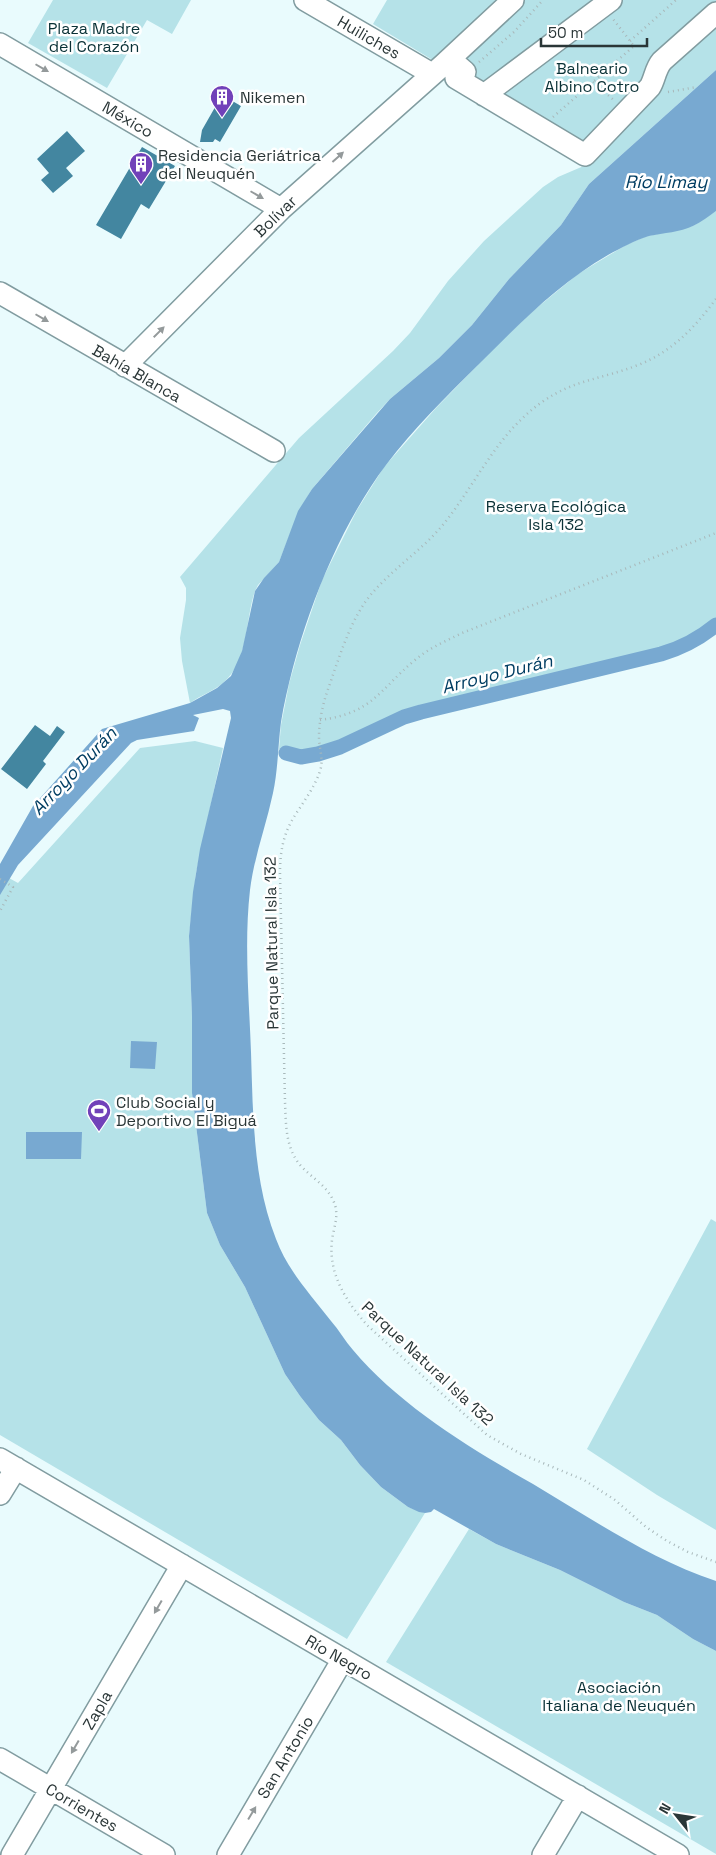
<svg xmlns="http://www.w3.org/2000/svg" width="716" height="1855" font-family="'Space Grotesk',sans-serif">
	<style>
		.green { fill: #b5e2e8 }
		.water { fill: #78a9d1 }
		.lines { fill: none; stroke-linecap: round; stroke-linejoin: round }
		.canal { stroke: #78a9d1; stroke-width: 15 }
		.building { fill: #4386a0 }
		.minor-casing { stroke: #819ca0; stroke-width: 24 }
		.path { stroke: #a8b8ba; stroke-width: 2.5; stroke-dasharray: 1 4; stroke-linecap: butt }
		.minor { stroke: #fff; stroke-width: 21 }
		.oneway { fill: #949a9b }
		.labels { text-anchor: middle; stroke-width: 5; stroke-linejoin: round; paint-order: stroke }
		.park-label { font-size: 16px; fill: #093136; stroke: #fff }
		.street-label { font-size: 16px; fill: #2a3637; stroke: #fff }
		.poi-label { font-size: 16px; fill: #2a3637; stroke: #fff; text-anchor: start }
		.water-label { font-size: 18px; font-style: italic; fill: #003d62; stroke: #fff }
	</style>
	<rect width="100%" height="100%" fill="#e9fbfd"/>
	<path class="green" d="M53,0H191L172,34L147,20L107,88L28,43Z
		M387,0H504L436,62L373,24Z
		M524,0H716V70L589,184L561,225L509,279L472,325L439,358L390,399L376,414L312,489L299,511L279,562L258,585L255,591C245,620 249,660 224,682C214,691 201,695 190,703L182,661L180,638L186,600V588L180,577L299,438L393,351L410,333L448,281L484,241L543,187L558,177L586,165L438,77Z
		M716,211V625C699,639 682,648 661,654L421,712C410,715 399,719 388,724C365,735 326,758 301,757C293,756 286,753 279,749L281,725L289,684L300,645L322,580L357,510L384,467L436,408L502,340L533,311L578,274L626,245L644,237L693,226Z
		M195,741L223,748L196,873L189,936L192,1017V1093L207,1213L220,1245L245,1287L285,1374L300,1396L319,1420L341,1440L360,1465L381,1487L408,1507L425,1513L347,1639L0,1435V873L18,883L140,748Z
		M711,1219L716,1222V1530L657,1495L587,1449Z
		M469,1529L496,1544L560,1570L624,1602L657,1615L693,1639L716,1651V1854L386,1662Z"/>
	<path class="water" d="M716,70V211C709,216 701,222 693,226C680,232 664,233 649,236C635,240 621,248 608,255C559,283 518,325 478,365C446,397 413,429 386,465C334,534 296,636 281,722C278,745 278,770 273,793C266,826 254,857 250,890C244,943 249,998 251,1052C253,1115 253,1180 276,1239C288,1271 311,1295 331,1321C339,1330 345,1341 353,1350C399,1405 471,1449 533,1484C592,1519 650,1559 716,1581V1651L693,1639L657,1615L624,1602L560,1570L496,1544L434,1509L431,1512L425,1513L419,1512L408,1507L381,1487L360,1465L341,1440L319,1420L300,1396L285,1374L245,1287L220,1245L207,1213L192,1093V1017L189,936L193,892L200,849L231,718L230,711L223,709L193,715L199,718L194,731L137,740L131,743L18,865L0,895V864L33,806L102,729L190,703L217,688L231,676L242,651L255,591L264,578L279,562L298,511L312,489L390,399L439,358L472,325L509,279L561,225L589,184Z
		M131,1041L157,1042L155,1069L130,1068Z
		M26,1132H82L81,1159H26Z"/>
	<g class="lines">
		<path class="canal" d="M286,753L301,757L318,754L340,747L404,717L421,712L661,654C682,648 699,639 716,625"/>
	</g>
	<path class="building" d="M222,95L241,106L220,142L215,139L213,142H200L202,130Z
		M67,131L85,151L66,168L73,176L53,193L41,180L49,173L37,159Z
		M142,147L175,166L149,209L141,204L121,239L96,225Z
		M35,725L50,736L57,726L65,732L43,761L46,764L27,789L1,769Z"/>
	<g class="lines">
		<g class="minor-casing">
			<path id="minor" d="M305,0L432,74
				M0,44L281,209
				M450,59L465,72L456,78L585,155L650,87C655,79 655,69 662,61L716,13
				M484,95L611,0
				M0,293L274,451
				M125,366L281,209L443,65L513,0
				M0,1459L678,1855
				M0,1494L16,1468
				M0,1759L164,1855
				M12,1855L182,1565
				M228,1855L343,1659
				M543,1855L578,1796"/>
		</g>
		<path class="path" d="M630,41L676,0
			M479,62L514,32L543,0
			M593,82L615,101
			M668,92L697,87
			M553,117L634,46L613,19
			M716,299C695,327 672,352 638,365C603,379 575,379 542,402C498,433 478,480 446,521C425,548 396,566 374,591C350,617 338,662 326,695C322,708 319,723 319,737C319,748 324,760 320,771C314,790 299,807 290,824C282,840 280,856 280,873L285,1102C286,1124 285,1149 302,1167C312,1178 326,1185 333,1200C340,1214 334,1226 332,1240C328,1274 346,1301 367,1325L487,1435L521,1454L584,1480L615,1500L646,1527L667,1541L688,1552L716,1562
			M320,720C373,713 378,691 415,660C429,648 446,641 462,633L716,533
			M0,879L13,887L0,911"/>
		<use href="#minor" class="minor"/>
	</g>
	<defs><path id="oneway-solid" d="M-6-.8H1V-3.2L6.5 0L1 3.2V.8H-6Z" transform="scale(1.25)"/></defs>
	<g class="oneway">
		<use href="#oneway-solid" transform="translate(42 68) rotate(30)"/>
		<use href="#oneway-solid" transform="translate(338 157) rotate(-42)"/>
		<use href="#oneway-solid" transform="translate(257 195) rotate(30)"/>
		<use href="#oneway-solid" transform="translate(42 318) rotate(30)"/>
		<use href="#oneway-solid" transform="translate(159 332) rotate(-45)"/>
		<use href="#oneway-solid" transform="translate(158 1607) rotate(120)"/>
		<use href="#oneway-solid" transform="translate(75 1747) rotate(120)"/>
		<use href="#oneway-solid" transform="translate(252 1813) rotate(-59)"/>
	</g>
	<defs>
		<g id="building-pin" transform="scale(1.25)"><path d="M0 17L-7.5 6A9.5 9.5 0 1 1 7.5 6Z" fill="#7141b9" stroke="#fff"/><path d="M-4-6H4V6H1V3H-1V6H-4ZM-2.5-4.3h1.7v1.8h-1.7ZM.8-4.3h1.7v1.8H.8ZM-2.5-1h1.7V.8h-1.7ZM.8-1h1.7V.8H.8Z" fill="#fff"/></g>
		<g id="stadium-pin" transform="scale(1.25)"><path d="M0 17L-7.5 6A9.5 9.5 0 1 1 7.5 6Z" fill="#7141b9" stroke="#fff"/><path d="M0-5a6.5 5 0 1 0 0 10a6.5 5 0 1 0 0-10ZM-3.5-1.8h7v3.6h-7Z" fill="#fff"/></g>
	</defs>
	<g fill-rule="evenodd">
		<use href="#building-pin" x="222" y="97"/>
		<use href="#building-pin" x="141" y="164"/>
		<use href="#stadium-pin" x="99" y="1111"/>
	</g>
	<g class="labels">
		<g class="park-label">
			<text x="94" y="34">Plaza Madre<tspan x="94" dy="18">del Corazón</tspan></text>
			<text x="592" y="74">Balneario<tspan x="592" dy="18">Albino Cotro</tspan></text>
			<text x="556" y="512">Reserva Ecológica<tspan x="556" dy="18">Isla 132</tspan></text>
			<text x="619" y="1693">Asociación<tspan x="619" dy="18">Italiana de Neuquén</tspan></text>
		</g>
		<g class="street-label">
			<text transform="translate(369 37) rotate(30)" y="6">Huiliches</text>
			<text transform="translate(128 119) rotate(30)" y="6">México</text>
			<text transform="translate(275 216) rotate(-44)" y="6">Bolívar</text>
			<text transform="translate(137 373) rotate(30)" y="6">Bahía Blanca</text>
			<text transform="translate(271 943) rotate(-91)" y="6">Parque Natural Isla 132</text>
			<text transform="translate(428 1363) rotate(43)" y="6">Parque Natural Isla 132</text>
			<text transform="translate(339 1657) rotate(30)" y="6">Río Negro</text>
			<text transform="translate(97 1710) rotate(-60)" y="6">Zapla</text>
			<text transform="translate(285 1757) rotate(-59)" y="6">San Antonio</text>
			<text transform="translate(82 1807) rotate(30)" y="6">Corrientes</text>
		</g>
		<g class="poi-label">
			<text x="240" y="103">Nikemen</text>
			<text x="158" y="161">Residencia Geriátrica<tspan x="158" dy="18">del Neuquén</tspan></text>
			<text x="116" y="1108">Club Social y<tspan x="116" dy="18">Deportivo El Biguá</tspan></text>
		</g>
		<g class="water-label">
			<text x="666" y="188">Río Limay</text>
			<text transform="translate(497 674) rotate(-14)" y="6">Arroyo Durán</text>
			<text transform="translate(74 771) rotate(-46)" y="6">Arroyo Durán</text>
		</g>
	</g>
	<g transform="translate(676 1815) rotate(300)" stroke="#ffffff" stroke-width="4" paint-order="stroke">
	<path d="M0-4L9 19L0 12L-9 19Z" fill="#2a3637"/>
	<text y="-8" font-size="14" font-weight="bold" text-anchor="middle" fill="#2a3637">N</text>
	</g>
	<path d="M541 38v8h106v-8" fill="none" stroke="#2a3637" stroke-width="2.5"/>
	<text x="548" y="38" font-size="15" fill="#2a3637" stroke="#ffffff" stroke-width="4" paint-order="stroke">50 m</text>
</svg>
